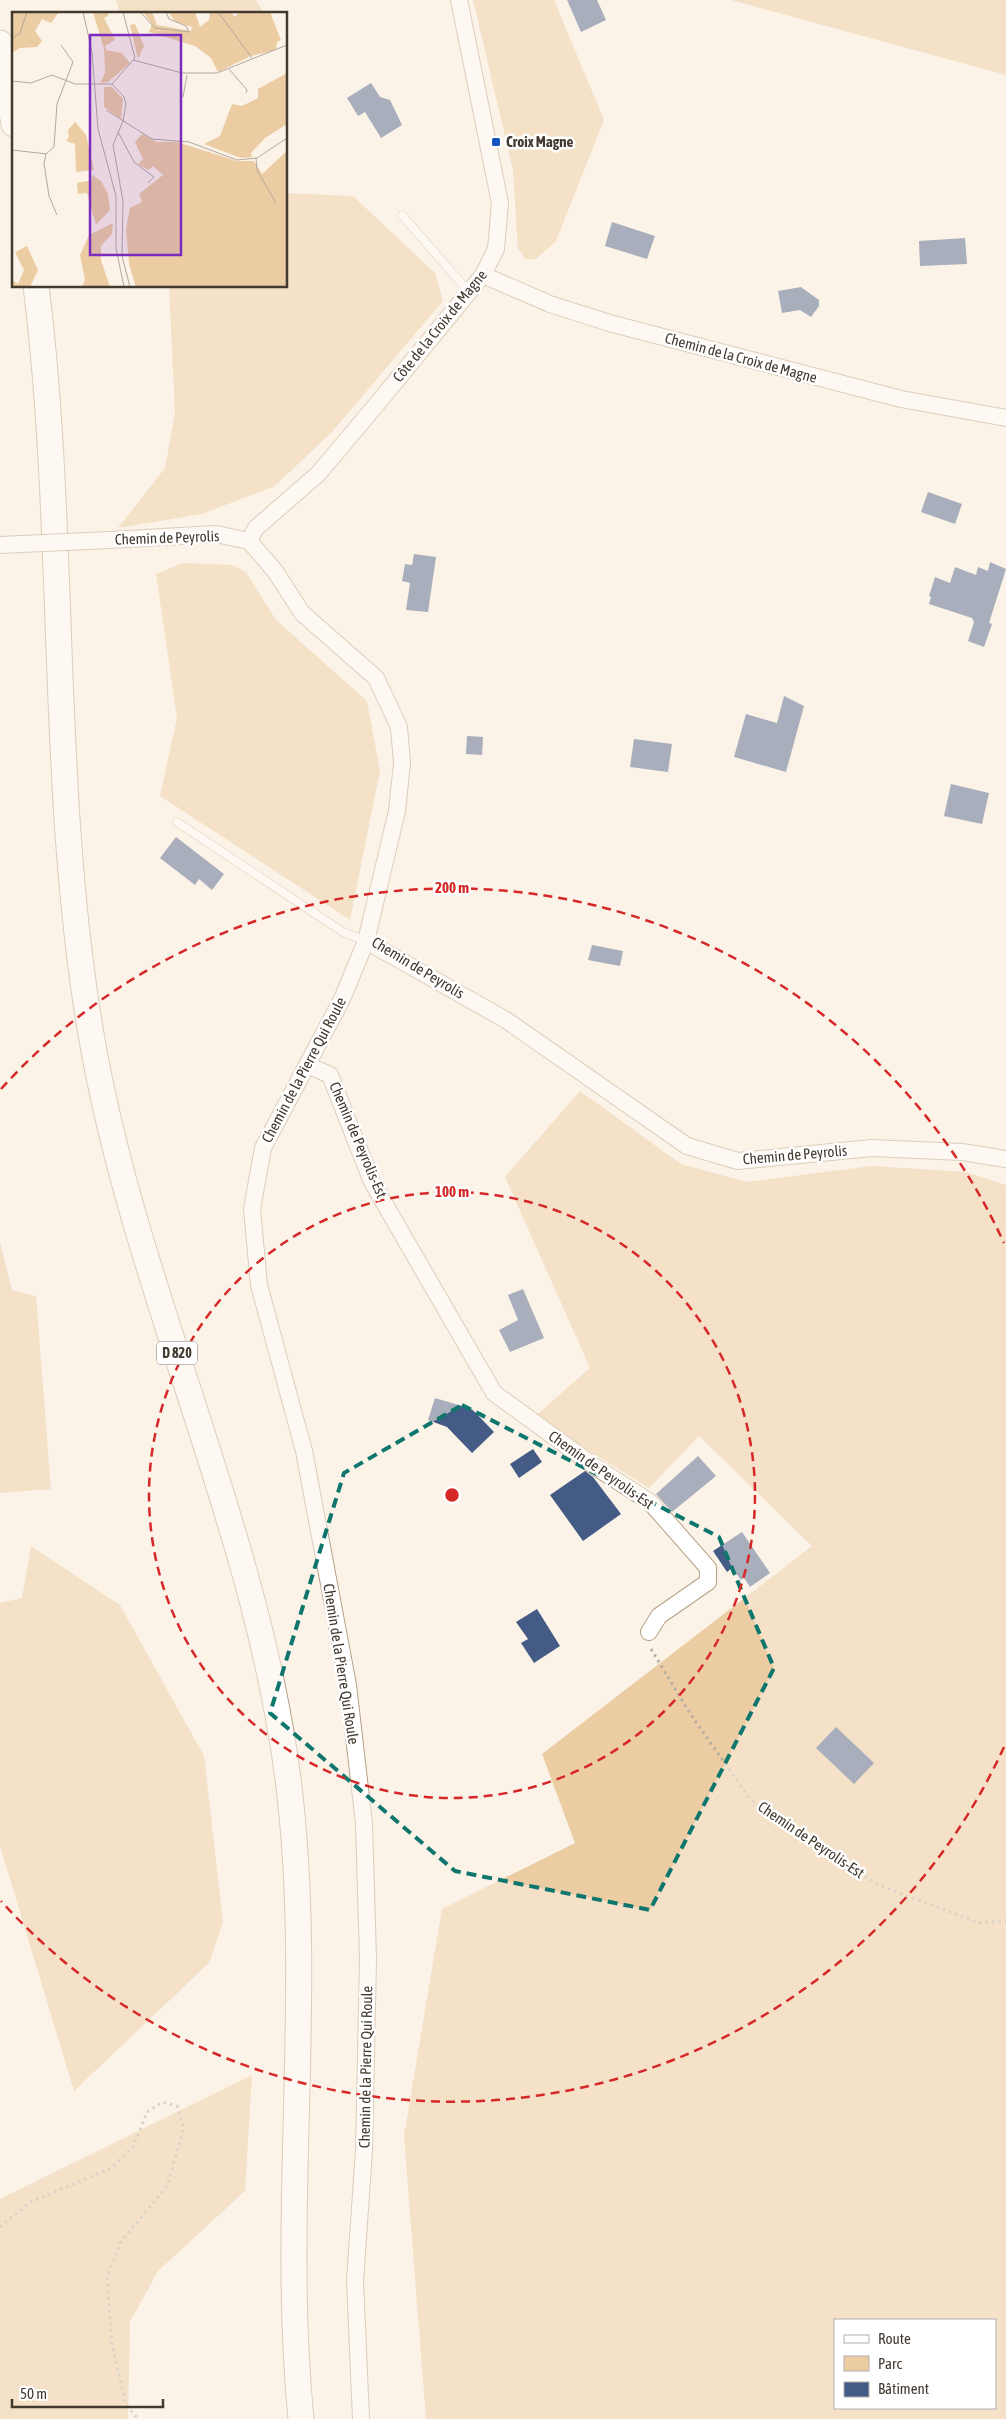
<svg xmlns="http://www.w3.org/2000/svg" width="1006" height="2419" font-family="'Asap Condensed',sans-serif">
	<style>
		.green { fill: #eccca2; fill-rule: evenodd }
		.building { fill: #445c85 }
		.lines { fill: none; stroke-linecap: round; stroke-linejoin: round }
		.service-casing { stroke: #b6a186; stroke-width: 9 }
		.minor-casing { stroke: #b6a186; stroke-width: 18 }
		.primary-casing { stroke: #b6a186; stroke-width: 27 }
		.path { stroke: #b7aea3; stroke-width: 3; stroke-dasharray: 2.5 4; stroke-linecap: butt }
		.service { stroke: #fff; stroke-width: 8 }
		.minor { stroke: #fff; stroke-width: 16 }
		.primary { stroke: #fff; stroke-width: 25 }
		.minor-bridge-casing { stroke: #b6a186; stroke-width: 18; stroke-linecap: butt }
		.minor-bridge { stroke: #fff; stroke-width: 16 }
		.marked { fill: none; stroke: #0f766e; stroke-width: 4; stroke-dasharray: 10 6; stroke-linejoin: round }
		.ring { fill: none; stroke: #d62828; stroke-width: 2.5; stroke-dasharray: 9 6 }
		.poi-dot { fill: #1355c0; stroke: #fff; stroke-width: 2 }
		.labels { text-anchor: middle; stroke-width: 5; stroke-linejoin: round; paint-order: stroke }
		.shield { fill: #fff; stroke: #7b756d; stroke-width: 1 }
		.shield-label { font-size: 14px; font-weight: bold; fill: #433a2f }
		.poi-label { font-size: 15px; font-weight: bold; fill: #433a2f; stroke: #fff; text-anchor: start }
		.street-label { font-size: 15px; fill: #433a2f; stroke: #fff }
		.inset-road { fill: none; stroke: #b2a99e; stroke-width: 1 }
		.view { fill: #7b2cbf; fill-opacity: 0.15; stroke: #7b2cbf; stroke-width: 2.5 }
		.inset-edge { fill: none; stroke: #433a2f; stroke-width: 2.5 }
		.centre { fill: #d62828; stroke: #fff; stroke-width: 2.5 }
		.ring-label { font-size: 15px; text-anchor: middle; font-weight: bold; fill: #d62828; stroke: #fff; stroke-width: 5; stroke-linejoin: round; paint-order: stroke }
	</style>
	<rect width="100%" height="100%" fill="#fcf3e8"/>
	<path class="green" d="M116,0H256L264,14H120Z
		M473,0H554L604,120L556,241L536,259H526L518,249L513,170Z
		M731,0H1006V75Z
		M286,193L353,196L435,273L443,301L332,432L275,486L202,514L118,528L165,468L175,413L169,286H286Z
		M183,563L232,565L246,572L276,620L367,701L380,771L350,920L160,796L177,718L156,574Z
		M580,1091L681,1164L747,1182L872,1166L966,1172L1006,1185V2419H426L404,2136L442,1909L575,1843L542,1754L812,1546L699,1436L649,1488L534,1417L590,1368L505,1177ZM835,2320H995V2408H835Z
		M0,1242L12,1290L36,1296L51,1489L0,1493Z
		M31,1546L120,1605L204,1756L223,1922L209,1963L74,2091L0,1846V1603L22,1598Z
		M252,2075L245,2191L158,2271L130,2322L128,2419H0V2199Z"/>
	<path class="building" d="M567,0H597L606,20L581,32Z
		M371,83L380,97L390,100L402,125L381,138L365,112L358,116L347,98Z
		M612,222L655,236L647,259L605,246Z
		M965,238L967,264L920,266L919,241Z
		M801,287L819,300V306L811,317L800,310L782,313L778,291Z
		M928,492L962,504L955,524L921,512Z
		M414,554L436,557L428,612L406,610L410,583L402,581L405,564L412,565Z
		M990,562L1006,569L989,623L992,624L984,647L968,641L974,622L972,618L929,604L931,597L929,596L935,577L950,583L955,567L976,575L978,567L988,571Z
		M784,696L804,706L786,772L734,757L746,714L777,723Z
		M467,736L483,737L482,755L466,754Z
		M634,739L672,744L668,772L630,767Z
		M951,784L989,793L982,824L944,816Z
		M176,837L224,874L212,890L199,879L195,885L160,858Z
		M592,945L623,951L620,966L588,960Z
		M523,1289L544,1338L510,1352L499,1330L518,1320L508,1295Z
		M435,1398L472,1409L494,1432L472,1453L447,1427L428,1420Z
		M533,1449L542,1462L519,1478L510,1464Z
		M698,1456L716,1476L672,1512L656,1494Z
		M585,1471L593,1477L621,1514L583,1541L550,1495Z
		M742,1532L770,1573L750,1587L744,1578L741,1580L732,1568L727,1572L713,1551Z
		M537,1609L560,1646L534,1663L521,1643L528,1639L516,1622Z
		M836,1727L874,1763L854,1784L816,1748Z"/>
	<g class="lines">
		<g class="service-casing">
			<path id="service" d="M402,215L469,292
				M177,822L343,932L366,941"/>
		</g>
		<g class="minor-casing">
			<path id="minor" d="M483,275L550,304L613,324L901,399L1006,418
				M110,540L216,534L249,541L275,571L302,613L376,678L399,727L402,763L397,811L366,941L342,999L263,1148L252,1209L259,1285L304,1451L348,1685L364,1823L368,1959L364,2151L355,2280L361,2419
				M249,541L256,528L318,474L377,404L483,275L496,249L500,203L459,0
				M366,941L506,1020L687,1146L738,1161L872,1148L962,1152L1006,1159
				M307,1065L330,1075L372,1182L494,1393L594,1466L650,1502L708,1568V1582L659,1616L649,1632"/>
		</g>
		<g class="primary-casing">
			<path id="primary" d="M0,43L14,124
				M36,286C67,534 49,787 91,1034C134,1288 255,1522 288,1779C315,1992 280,2206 301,2419"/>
		</g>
		<path class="path" d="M651,1649L689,1712L750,1799L784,1825L881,1886L979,1923L1006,1921
			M0,2227L29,2203L111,2168L133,2147L147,2112L163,2102L177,2106L184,2128L167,2186L120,2243L107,2278L112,2345L126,2405L138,2419"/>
		<use href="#service" class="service"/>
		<use href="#minor" class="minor"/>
		<use href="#primary" class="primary"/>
		<g class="minor-bridge-casing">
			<path id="minor-bridge" d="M0,545L110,540"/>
		</g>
		<use href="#minor-bridge" class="minor-bridge"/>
	</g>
	<path d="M0 0H1006V2419H0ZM462,1405L719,1537L774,1668L650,1910L455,1871L270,1713L344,1473Z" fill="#fcf3e8" fill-opacity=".55" fill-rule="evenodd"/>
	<path class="marked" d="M462,1405L719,1537L774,1668L650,1910L455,1871L270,1713L344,1473Z"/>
	<g class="ring">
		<circle cx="452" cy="1495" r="303"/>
		<path d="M1004 1747A607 607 0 0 1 1 1901M1 1089A607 607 0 0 1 1004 1243"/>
	</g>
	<rect class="poi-dot" x="491" y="137" width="10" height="10" rx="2.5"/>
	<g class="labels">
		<rect class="shield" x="157" y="1341.5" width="40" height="23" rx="4"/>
		<g class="shield-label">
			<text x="177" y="1358">D 820</text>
		</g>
		<g class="poi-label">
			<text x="506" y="147">Croix Magne</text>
		</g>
		<g class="street-label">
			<text transform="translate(440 326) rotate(-51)" y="5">Côte de la Croix de Magne</text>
			<text transform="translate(741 358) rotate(15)" y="5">Chemin de la Croix de Magne</text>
			<text transform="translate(167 538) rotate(-2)" y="5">Chemin de Peyrolis</text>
			<text transform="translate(418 968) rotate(31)" y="5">Chemin de Peyrolis</text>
			<text transform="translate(304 1070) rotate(-62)" y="5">Chemin de la Pierre Qui Roule</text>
			<text transform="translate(358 1140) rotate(67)" y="5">Chemin de Peyrolis-Est</text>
			<text transform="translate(795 1155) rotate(-5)" y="5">Chemin de Peyrolis</text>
			<text transform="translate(601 1470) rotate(35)" y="5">Chemin de Peyrolis-Est</text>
			<text transform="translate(341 1664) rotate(81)" y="5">Chemin de la Pierre Qui Roule</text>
			<text transform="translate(811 1840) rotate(34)" y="5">Chemin de Peyrolis-Est</text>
			<text transform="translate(366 2067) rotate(-89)" y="5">Chemin de la Pierre Qui Roule</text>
		</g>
	</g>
	<g transform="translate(12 12)">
		<rect width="275" height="275" fill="#fcf3e8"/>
		<path d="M0,0H47L39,11L30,7L23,19L30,29L25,35L8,36L0,41ZM81,0H95L97,3L92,6L103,28L93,34L94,38L110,41L118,51L96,70L88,71L93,61L92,37ZM131,0H140L145,13L179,19L180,15L164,10L156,0H183L188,15L197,8L198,0H219L223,5L227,0H258L269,28L265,30L264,38L239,44L206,60L199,46L183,34L137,20L140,12ZM123,12L132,34L126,47L118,13ZM275,61V112L253,126L239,141L240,145L229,146L192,132L208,124L220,92L230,94L246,86V77ZM92,75H100L111,87L109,107L92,95ZM63,110L74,123L82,158L64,160L63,132L54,129L57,125L56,118ZM130,122L145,130H165L225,149H242L250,162L275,139V275H124L117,252L114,217L118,196L130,190L127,182L151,163L141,154L136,158L126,152L131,147L123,130ZM80,163L89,169L96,182L98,198L84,213L75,181L66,182L65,171L80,168ZM101,211L100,222L89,234V248L98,275H70L73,268L68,243L77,223ZM15,234L26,258L18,275H0V268L6,272L12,258L3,240Z" fill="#eccca2"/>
		<path class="inset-road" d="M71,0L80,40L86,117L104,184V236L112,275M128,0L143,16L177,20L174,14L157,7L154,0M206,0L240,46M0,27L8,21L15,0M121,48L170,61H205L275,33M217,57L235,78L234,81M0,69L19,71L40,63L63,72H100L112,85L114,92L111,109L101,133L111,189L110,244L118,275M100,72L123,46L111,0M171,85L175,63M94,98L140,127L177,130L225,148L245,146L275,126M106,120L122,150L142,165L136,171M0,138L35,142M244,146L245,158L264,191M45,203L37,184L32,151L34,142L42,135L45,92L61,50L49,33"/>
		<path class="view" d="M78,23H169V243H78Z"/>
		<rect width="275" height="275" class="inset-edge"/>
	</g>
	<circle cx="452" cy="1495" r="8" class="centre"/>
	<g class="ring-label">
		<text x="452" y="893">200 m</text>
		<text x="452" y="1197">100 m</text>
	</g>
	<rect x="834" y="2319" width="162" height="90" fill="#ffffff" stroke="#b4b0ac"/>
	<rect x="844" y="2335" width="25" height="8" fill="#ffffff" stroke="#b4b0ac"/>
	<text x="878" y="2344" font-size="15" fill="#433a2f">Route</text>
	<rect x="844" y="2356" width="25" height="15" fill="#eccca2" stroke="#b4b0ac"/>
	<text x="878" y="2369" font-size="15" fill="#433a2f">Parc</text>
	<rect x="844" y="2382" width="25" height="15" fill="#445c85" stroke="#b4b0ac"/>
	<text x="878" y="2394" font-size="15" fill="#433a2f">Bâtiment</text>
	<path d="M12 2399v8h151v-8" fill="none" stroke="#433a2f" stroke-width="2.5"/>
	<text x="20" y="2399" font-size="15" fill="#433a2f" stroke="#ffffff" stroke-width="4" paint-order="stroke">50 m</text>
</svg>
